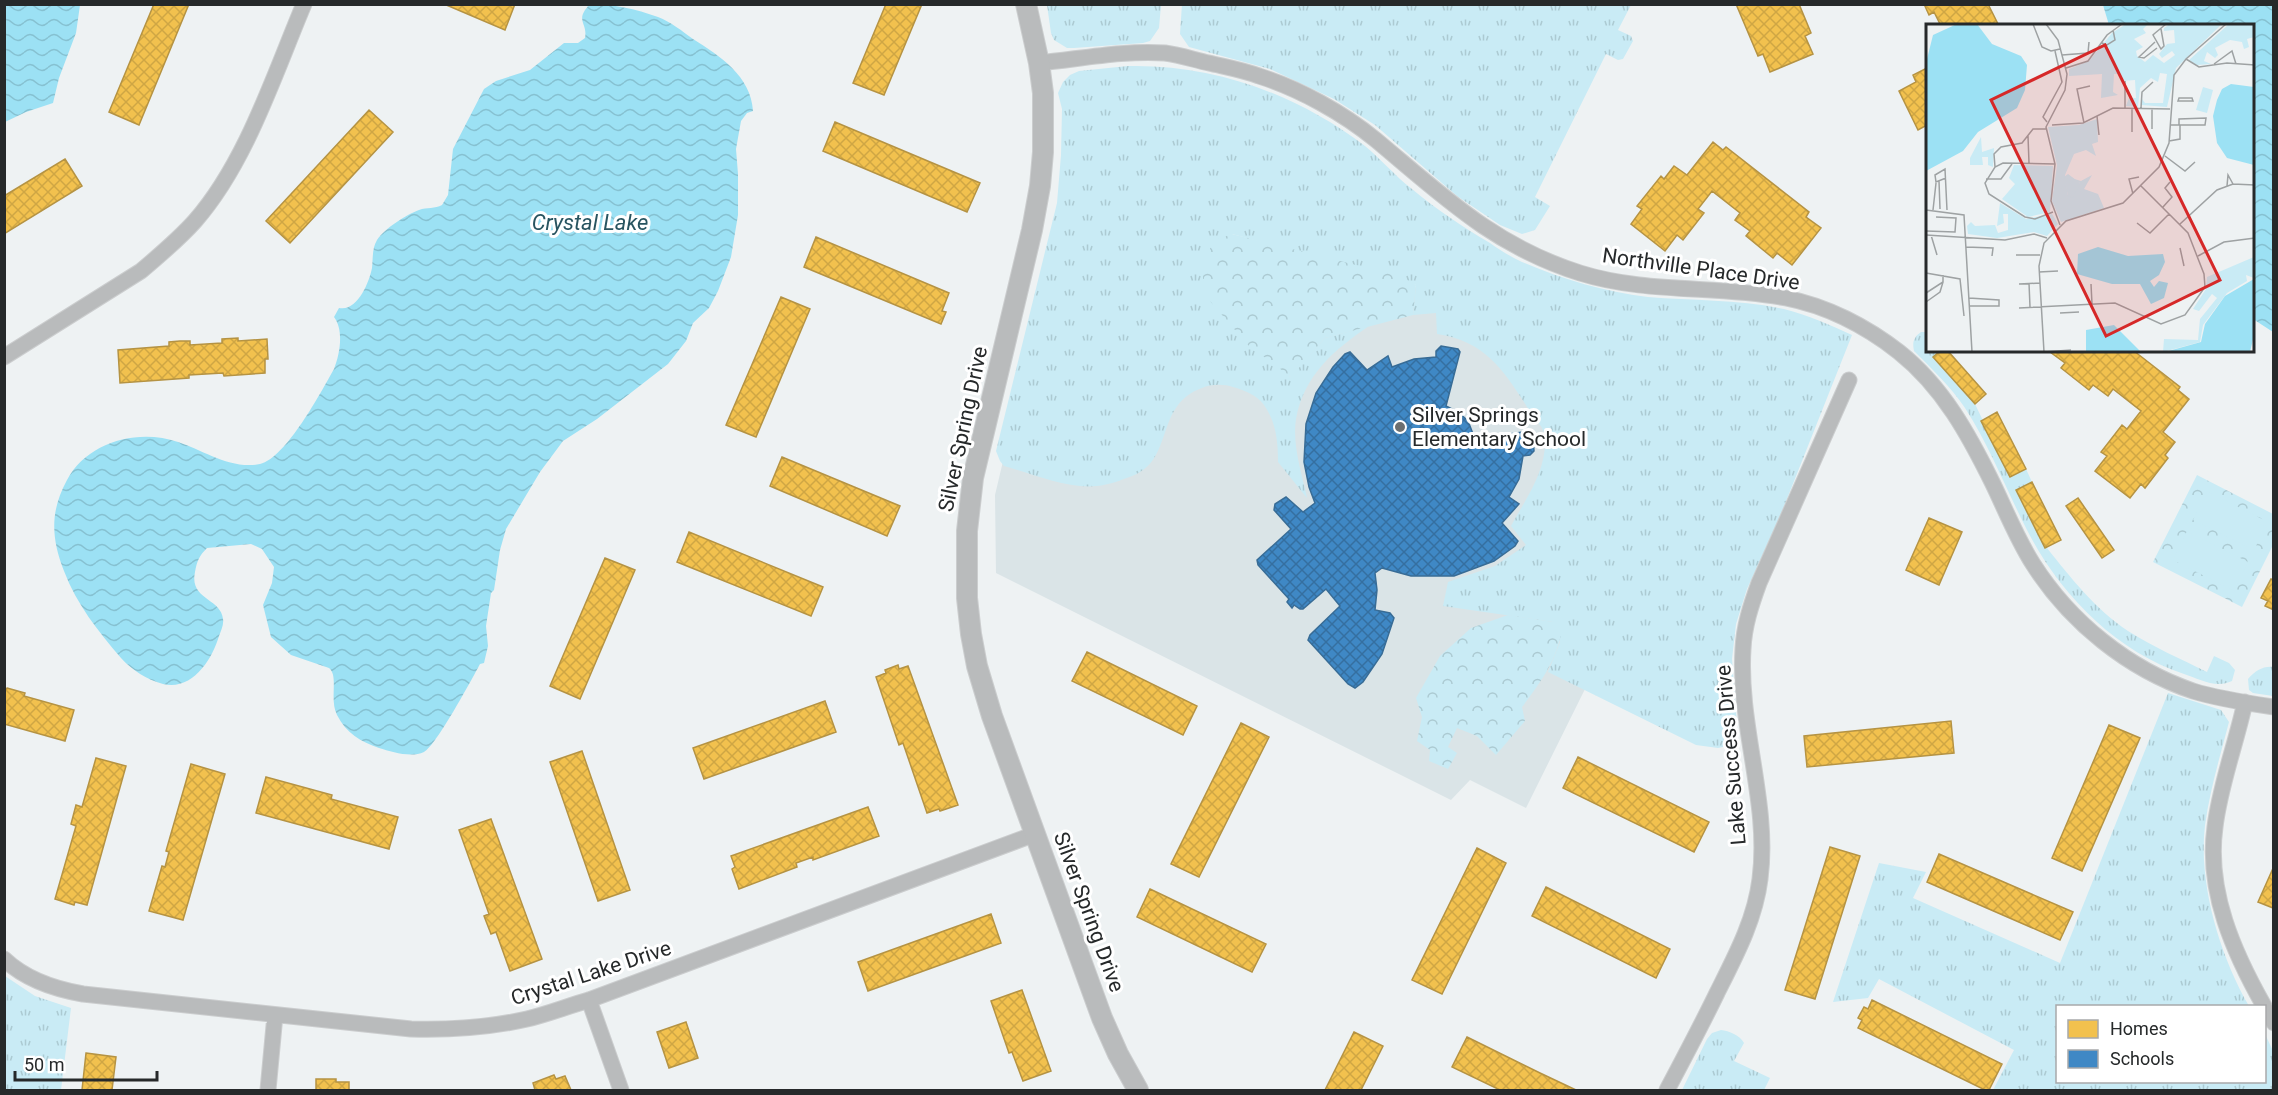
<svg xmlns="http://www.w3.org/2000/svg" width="2278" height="1095" font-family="Roboto,sans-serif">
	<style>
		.built { fill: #dae4e7 }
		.grass { fill: url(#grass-tufts) }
		.park { fill: url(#park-crowns) }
		.pitch { fill: #c9ebf5 }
		.water { fill: url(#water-waves) }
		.homes { fill: url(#homes-cross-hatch); stroke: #b59343; stroke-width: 1.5 }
		.schools { fill: url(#schools-cross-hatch); stroke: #386c96; stroke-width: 1.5 }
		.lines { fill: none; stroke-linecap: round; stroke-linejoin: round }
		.minor-casing { stroke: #cbcdce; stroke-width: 17 }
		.tertiary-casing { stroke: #cbcdce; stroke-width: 22 }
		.minor { stroke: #b9bbbc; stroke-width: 15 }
		.tertiary { stroke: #b9bbbc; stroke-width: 20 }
		.poi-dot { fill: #6c6f70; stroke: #fff; stroke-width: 2 }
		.labels { text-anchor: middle; stroke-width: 6; stroke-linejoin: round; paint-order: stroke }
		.street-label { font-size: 21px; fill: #26292a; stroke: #fff }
		.poi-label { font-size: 21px; fill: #26292a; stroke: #fff; text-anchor: start }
		.water-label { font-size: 22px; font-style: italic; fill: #285460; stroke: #fff }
		.inset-road { fill: none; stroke: #9ea2a3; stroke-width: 1.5 }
		.view { fill: #d62828; fill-opacity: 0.15; stroke: #d62828; stroke-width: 3 }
		.inset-edge { fill: none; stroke: #26292a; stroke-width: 3 }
	</style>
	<defs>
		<pattern id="grass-tufts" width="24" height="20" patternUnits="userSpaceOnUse" patternTransform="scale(1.5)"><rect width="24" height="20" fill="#c9ebf5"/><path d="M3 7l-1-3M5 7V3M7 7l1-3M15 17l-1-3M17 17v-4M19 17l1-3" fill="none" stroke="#accad2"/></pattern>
		<pattern id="park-crowns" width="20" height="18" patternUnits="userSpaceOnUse" patternTransform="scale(1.5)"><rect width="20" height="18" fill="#c9ebf5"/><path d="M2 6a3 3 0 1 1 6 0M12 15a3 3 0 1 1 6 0" fill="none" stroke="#accad2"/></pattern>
		<pattern id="water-waves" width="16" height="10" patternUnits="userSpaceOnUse" patternTransform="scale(1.5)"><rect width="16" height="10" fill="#9ce1f4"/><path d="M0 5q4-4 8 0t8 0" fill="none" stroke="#86c1d1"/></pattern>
		<pattern id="homes-cross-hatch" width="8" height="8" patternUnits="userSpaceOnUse" patternTransform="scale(1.5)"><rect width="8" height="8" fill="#f2c14e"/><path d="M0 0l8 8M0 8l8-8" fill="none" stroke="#cfa644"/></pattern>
		<pattern id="schools-cross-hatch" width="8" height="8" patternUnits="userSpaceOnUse" patternTransform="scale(1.5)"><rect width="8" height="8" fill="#3f88c5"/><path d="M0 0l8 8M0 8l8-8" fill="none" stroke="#356fa0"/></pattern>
	</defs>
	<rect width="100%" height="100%" fill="#eef2f3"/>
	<path class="built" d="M1067,191L1501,311L1818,360L1587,685L1526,808L1470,780L1451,800L996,573L995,495Z"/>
	<path class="grass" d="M1047,5H1161L1159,28L1150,41L1143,43L1074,48H1067L1054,40L1051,33Z
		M1631,5L1618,30L1631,36L1633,41L1623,59L1618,60L1606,54L1535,197L1550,206L1535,230L1522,234L1500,225L1457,196L1375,125L1334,99L1270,69L1189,47L1180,34L1182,4Z
		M1128,66C1214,64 1296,94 1365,146C1381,159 1395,176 1412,189C1436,209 1463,227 1490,243C1500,250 1511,257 1522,262C1562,279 1604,292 1648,297C1693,301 1740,299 1784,309C1808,315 1830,325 1852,335L1781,514L1747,589L1736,624L1732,659L1737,726L1734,736L1727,746L1718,748L1696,745L1548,672L1560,642L1553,622L1443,606L1448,582L1495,566L1526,545L1511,526C1526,498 1547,471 1545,437C1545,429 1534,417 1529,410C1505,372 1486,341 1437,334L1436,313L1413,315L1416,285L1232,234L1290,377L1325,338L1369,326C1334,350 1304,375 1296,419C1292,445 1302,474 1307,498L1278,462C1278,441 1276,422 1264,405C1257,395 1244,390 1233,387C1224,384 1211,384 1202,388C1154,405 1175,460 1132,476C1122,480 1108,485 1097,486C1067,489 1033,474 1004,466L1000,461L996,451L1057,203L1061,155L1062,109L1058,93L1063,82L1070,75L1079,71Z
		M1921,332H1927V351H1940L1933,357L1975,404L2010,477L2026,469L2032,482L2017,491L2045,548H2047C2071,578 2095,609 2128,631C2153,647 2181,659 2207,672L2214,656L2229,663L2235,670L2232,681C2216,689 2199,679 2184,674C2115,651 2059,593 2027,530C2006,489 1990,447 1965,408C1951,387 1932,369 1914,351C1912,342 1914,337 1921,332Z
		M2273,667V696L2253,693L2249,690L2248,679C2255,671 2263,666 2273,667Z
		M2168,693L2221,710L2229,722C2220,756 2210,790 2205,825C2198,884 2220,956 2249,1006H2058V1082H2264L2265,1034L2273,1051V1090H1993L2014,1050L1879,979L1868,998L1833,1002L1879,863L1926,872L1913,898L2060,963Z
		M5,976L35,996L71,1008L61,1090H5Z
		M1721,1030C1729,1031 1740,1035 1744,1043L1734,1061L1770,1078L1764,1090H1682L1707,1039L1712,1033Z"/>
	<path class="park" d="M1232,234L1400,276L1416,285L1413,315L1325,338L1291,377L1248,345L1203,293V267L1213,241Z
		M2197,475L2273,514V545L2242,607L2153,562Z
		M1508,615L1553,622L1562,629C1557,660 1541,682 1522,707L1525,721L1496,755L1477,736L1457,728L1448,747L1457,753L1448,769L1429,761L1430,750L1417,741L1422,717L1416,698L1440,656L1471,628Z"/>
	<path class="pitch" d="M2207,491L2268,522L2254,550L2193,520Z
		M2187,531L2248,562L2234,591L2173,560Z"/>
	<path class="water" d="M5,4L80,5L76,33L59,78L53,103L26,112L5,122Z
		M590,4C612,4 636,9 658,17C671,22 682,31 693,39C720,56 751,76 753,111L747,113L741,121L736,149L738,174V215L731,257L718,291L709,308L693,323L686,341L668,364L597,419L563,441L540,472L506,529L500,550L494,590L491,593L486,626L488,646L484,663L480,664C472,679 436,746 424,752C411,758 392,752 379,748C361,742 346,733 337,715C329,699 339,676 329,668L291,655L271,637L263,605L272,583L274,567L262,549L251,544L207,548C199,556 197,561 195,572C189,600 221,598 223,619C224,624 221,631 219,636C212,660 192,691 163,684C146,679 133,671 121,658C98,631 77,605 64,571C51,538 50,511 67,480C87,442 138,428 178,442C203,450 231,470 260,464C286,458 321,392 334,369C340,354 344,330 334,317L339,308C357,312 369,283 372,268C373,259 372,248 377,240C385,228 406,215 419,210C427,207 435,209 442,205L448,195L453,149L484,89L496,81L530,70L564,43H578L585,38C588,22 574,21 590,4Z
		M2103,5H2273V332L2253,319L2252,26L2109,25Z"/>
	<path class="homes" d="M154,4H189L139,125L109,112Z
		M444,4H515L505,30Z
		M886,4H922L884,95L853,83Z
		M1736,4H1799L1811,33L1805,36L1813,54L1770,72L1763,54L1758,56Z
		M1924,4H1988L1999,26H1941L1934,12L1929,15Z
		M1927,68V125L1918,130L1899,91L1916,82L1913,75Z
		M369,110L393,132L290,243L266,221Z
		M835,122L980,183L967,212L823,151Z
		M1713,142L1723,150L1726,147L1809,212L1806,217L1821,228L1792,265L1777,253L1773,258L1746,236L1750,231L1735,220L1740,213L1712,191L1698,209L1704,213L1683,240L1677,235L1665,251L1631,224L1642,209L1637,206L1661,176L1664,179L1674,166L1687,175Z
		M65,159L82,186L4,234V196Z
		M816,237L949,293L942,311L946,312L941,324L804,267Z
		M781,297L810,309L756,437L726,425Z
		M238,338V341L267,339L268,359H265V373L224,376L223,373L189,375V378L120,383L118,350L169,346V342L180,341H190V345L222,343V339Z
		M1940,351H1948L1986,394L1975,404L1933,357Z
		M2134,351L2180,387L2178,390L2189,399L2163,432L2175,442L2165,455L2168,458L2145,488L2141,484L2130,498L2095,471L2107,456L2101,452L2122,425L2127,429L2141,411L2113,389L2108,396L2093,385L2089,390L2061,368L2065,363L2050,352Z
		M1997,412L2026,469L2010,477L1981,421Z
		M782,457L900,506L887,536L770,486Z
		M2032,482L2061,540L2045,548L2016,490Z
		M2078,498L2114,550L2102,558L2066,506Z
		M1929,518L1962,532L1939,585L1906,570Z
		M689,532L823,587L811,616L677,562Z
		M605,558L635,570L580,699L550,686Z
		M2271,579L2274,580V610L2265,606L2268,601L2261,598Z
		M1087,652L1197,706L1183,735L1072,681Z
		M898,665L899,669L908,666L958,805L940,811L939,809L927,813L903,743L899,745L876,677L886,673L885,670Z
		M7,688L25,693L24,696L74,710L65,741L4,724V691Z
		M825,701L836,732L704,779L693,748Z
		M1951,721L1954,753L1807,767L1804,736Z
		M1241,723L1269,737L1199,877L1171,864Z
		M2109,725L2140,738L2082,871L2052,858Z
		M582,751L630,890L598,901L550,762Z
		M1578,757L1709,822L1694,852L1563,788Z
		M96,758L126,766L87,905L75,902L74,905L55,899L76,826L71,824L76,805L82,807Z
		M191,764L225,774L183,920L149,911L162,866L165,867L169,852L166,851Z
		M266,777L332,795L331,799L398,817L389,849L256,813Z
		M868,807L879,836L813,860V857L796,863L797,867L739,889L732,869L735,867L731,856Z
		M491,819L542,959L510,971L496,932L491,934L484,916L489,914L459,830Z
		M1830,847L1860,856L1815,999L1785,990Z
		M1477,848L1506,863L1442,994L1412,980Z
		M1939,854L2073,912L2060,940L1927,882Z
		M2274,866V906L2273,908L2258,902Z
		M1546,887L1670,949L1656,978L1532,916Z
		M1150,889L1266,944L1252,972L1137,917Z
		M991,914L1001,943L868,991L858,962Z
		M1022,990L1051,1071L1023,1081L1012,1052L1009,1053L991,1001Z
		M1872,1000L2002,1064L1989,1090H1985L1858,1028L1862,1020L1858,1018L1864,1007L1868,1009Z
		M686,1022L698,1058L669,1068L657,1032Z
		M1354,1032L1383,1046L1361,1090H1325Z
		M1467,1037L1540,1073L1576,1090H1500L1452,1067Z
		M86,1053L116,1057L112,1090H82Z
		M554,1075L556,1079L565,1076L571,1090H535L533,1083Z
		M316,1079H336V1082H349V1090H316Z"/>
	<path class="schools" d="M1441,346L1458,349L1460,352L1446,406L1458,412L1468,421L1475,439L1529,431L1533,435L1534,451L1530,455L1523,456L1519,479L1509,497L1519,504L1502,523L1518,541L1515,546L1494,561L1454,576H1411L1382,568L1375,573L1377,590L1375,610L1390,613L1394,618L1382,654L1363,682L1355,688L1348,684L1308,640L1310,635L1340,606L1326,589L1303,609H1300L1294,605L1292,608L1287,602L1289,599L1258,565L1257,560L1291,529L1274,510L1275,504L1286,497L1303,512L1315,503L1309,487L1304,462L1306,424L1316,393L1333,367L1345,354L1350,352L1367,370L1388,356L1392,367L1414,359L1436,357V351Z"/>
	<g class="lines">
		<g class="minor-casing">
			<path id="minor" d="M1039,63C1080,59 1125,50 1165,53C1180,55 1195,60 1209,63C1226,67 1243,70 1259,76C1300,89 1343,113 1376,140C1443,196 1494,246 1580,273C1647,294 1718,285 1786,298C1827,306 1867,327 1899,352C1943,387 1969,435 1993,484C2006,511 2017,539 2033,564C2070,622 2128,669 2193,691C2219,699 2247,703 2274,707
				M4,357L141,271C160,255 179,239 195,221C246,163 274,75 304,4
				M2245,702C2236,744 2220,785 2215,827C2206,891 2234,953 2264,1006
				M4,959C26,980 54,989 83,994L411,1029C450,1030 488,1028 527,1019C548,1014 568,1006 589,1000L1035,834
				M589,1000L621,1090
				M2264,1007L2274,1023
				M268,1090L275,1015
				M1667,1090C1684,1058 1701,1026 1717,993C1735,957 1755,920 1760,879C1770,803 1738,726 1743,649C1744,626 1751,605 1759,583L1849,380"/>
		</g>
		<g class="tertiary-casing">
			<path id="tertiary" d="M1026,4L1039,63L1043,93V152L1040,186L1032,230L973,478L967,531V598L971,634L977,666L992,716L1102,1018L1118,1054L1138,1090"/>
		</g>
		<use href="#minor" class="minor"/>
		<use href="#tertiary" class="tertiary"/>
	</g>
	<circle class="poi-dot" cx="1400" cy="427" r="6"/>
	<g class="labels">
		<g class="street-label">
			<text transform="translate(1701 269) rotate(8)" y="7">Northville Place Drive</text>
			<text transform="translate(963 429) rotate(-78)" y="7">Silver Spring Drive</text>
			<text transform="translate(1731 755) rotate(-95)" y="7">Lake Success Drive</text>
			<text transform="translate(1089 912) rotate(70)" y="7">Silver Spring Drive</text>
			<text transform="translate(591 973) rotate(-18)" y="7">Crystal Lake Drive</text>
		</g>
		<g class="poi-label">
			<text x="1412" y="422">Silver Springs<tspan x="1412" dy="24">Elementary School</tspan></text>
		</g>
		<g class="water-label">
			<text x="590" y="230">Crystal Lake</text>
		</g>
	</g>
	<g transform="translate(1926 24)">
		<rect width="328" height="328" fill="#eef2f3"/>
		<path d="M200,0H222L217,5L220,9L208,15L217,23L210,27L211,32L219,38L227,31L238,39L249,31L246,27L236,34L233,30L241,20L249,19L248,6L238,7V4L244,0H296L250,44L241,83L216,81V75L219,79H237L241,50L234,49L232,58L225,54L214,64L212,83L200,82L203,74H210L209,56L196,57L194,50H188L187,68L192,71L175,74L176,50L143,52V45L163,37L186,9ZM303,0H328V13L321,15L323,23L318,25L316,18L304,16L289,24L292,31L289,34L281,28L278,37L285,40L271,41L263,36ZM171,95L172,118L166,120L170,132L160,126L148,130L139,151L142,172L154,159L145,154L155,157L166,151L158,165L172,170L178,184L135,198L126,177L131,141L122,103L153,101ZM55,113L56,128L68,124L67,143L62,141V133H56L57,141H44V134ZM88,141L127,142L124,188L102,193L76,175L89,160L83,154ZM74,179L100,195L126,190L132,200L121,212L108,208L71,214L42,210L41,202L45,198L49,202L69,201L72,209L82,206V190H77L78,199L71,202ZM328,233V254L320,251L321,257L301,269L277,301L274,318L237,328L238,315L272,316L274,295L291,274L286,270L273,287L267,285L280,265L281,253Z" fill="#c9ebf5"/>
		<path d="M142,150L154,159L147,174L142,172L138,153Z" fill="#c9ebf5"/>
		<path d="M277,63L287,66L281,89L270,86Z" fill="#c9ebf5"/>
		<path d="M31,0H51L66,20L95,32L101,41L99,66L91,84L52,108L37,127L0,147L1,35L7,11ZM305,60L328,63V141L301,134L291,119L287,92L291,76L296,65ZM172,223L202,232L237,230L239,238L233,251L224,257L228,263L233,257L242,259L238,274L225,280L214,260H186L151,250L152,230ZM328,255V311L324,328H239L275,318L279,300L299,272ZM188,301L215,328H160V306Z" fill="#9ce1f4"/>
		<path class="inset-road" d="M107,0L116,23L125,27L134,25M120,0L132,16L141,50L139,66L120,103L129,140L125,177L134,201M235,5L238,22L235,25L227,11L228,10L240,0M229,18L213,33L218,34L231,24M176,19L181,21L189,16L187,6M136,31L162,29L163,18M260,35L273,43L301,39L329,41M288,40L306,27L310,40M140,44L162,37L181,11L196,0M253,74H266L267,77H252ZM199,84V57M206,84V108M215,84L216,68L227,58M226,84V105M171,92L173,111M121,98L117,93L136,58L129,27M158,99L151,65L164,62M126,101L157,99L187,84L244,85M244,101H279L280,94L253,95V101M102,112L103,139M243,117L254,115V101M239,132L259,147L269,138M69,143L68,130L75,123L96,119L107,105H120M20,154L10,158L9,151L19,145L21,186M60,155H75L86,140M13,157L14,185M301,162L302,151L307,160M207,170L203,155L213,153M237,183L246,173L239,164L244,158M0,186L38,191L46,328M7,186L10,159M127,188L109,195L99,193L63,170L59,159L69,143L77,139L129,140M211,199L224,209L243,190M254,200L291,166L307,160L329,161M0,207L29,208L30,194L10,193M0,211L79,216L108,210L121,214M5,211L11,231M40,223L67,224L66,232M254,224L258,242M90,231H114M272,232L298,218L329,214M113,248L132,247M0,249L34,255L38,292M103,259L104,283M93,260L114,259M165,260L166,280M0,269L17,258V251M43,274L73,276V282H43M0,278L14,268L17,258M93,284L189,279L235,300L259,291L279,263L278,250L262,209L215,162M134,289L153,288M118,328L113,242L118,219L140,197L197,179L233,143L243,119L248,51L260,35L300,0M118,328L145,326"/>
		<path class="view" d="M179,21L294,256L180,312L65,76Z"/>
		<rect width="328" height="328" class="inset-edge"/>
	</g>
	<rect width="2278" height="1095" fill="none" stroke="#26292a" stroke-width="12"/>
	<rect x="2056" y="1005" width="210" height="78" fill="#ffffff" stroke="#a8a9aa" stroke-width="1.5"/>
	<rect x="2068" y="1020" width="30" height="18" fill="#f2c14e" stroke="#a8a9aa" stroke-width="1.5"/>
	<text x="2110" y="1035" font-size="18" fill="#26292a">Homes</text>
	<rect x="2068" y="1050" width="30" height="18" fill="#3f88c5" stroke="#a8a9aa" stroke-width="1.5"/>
	<text x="2110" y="1065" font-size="18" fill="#26292a">Schools</text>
	<path d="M15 1071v9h142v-9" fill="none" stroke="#26292a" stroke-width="3"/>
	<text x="24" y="1071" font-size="18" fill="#26292a" stroke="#ffffff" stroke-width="4.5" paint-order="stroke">50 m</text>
</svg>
